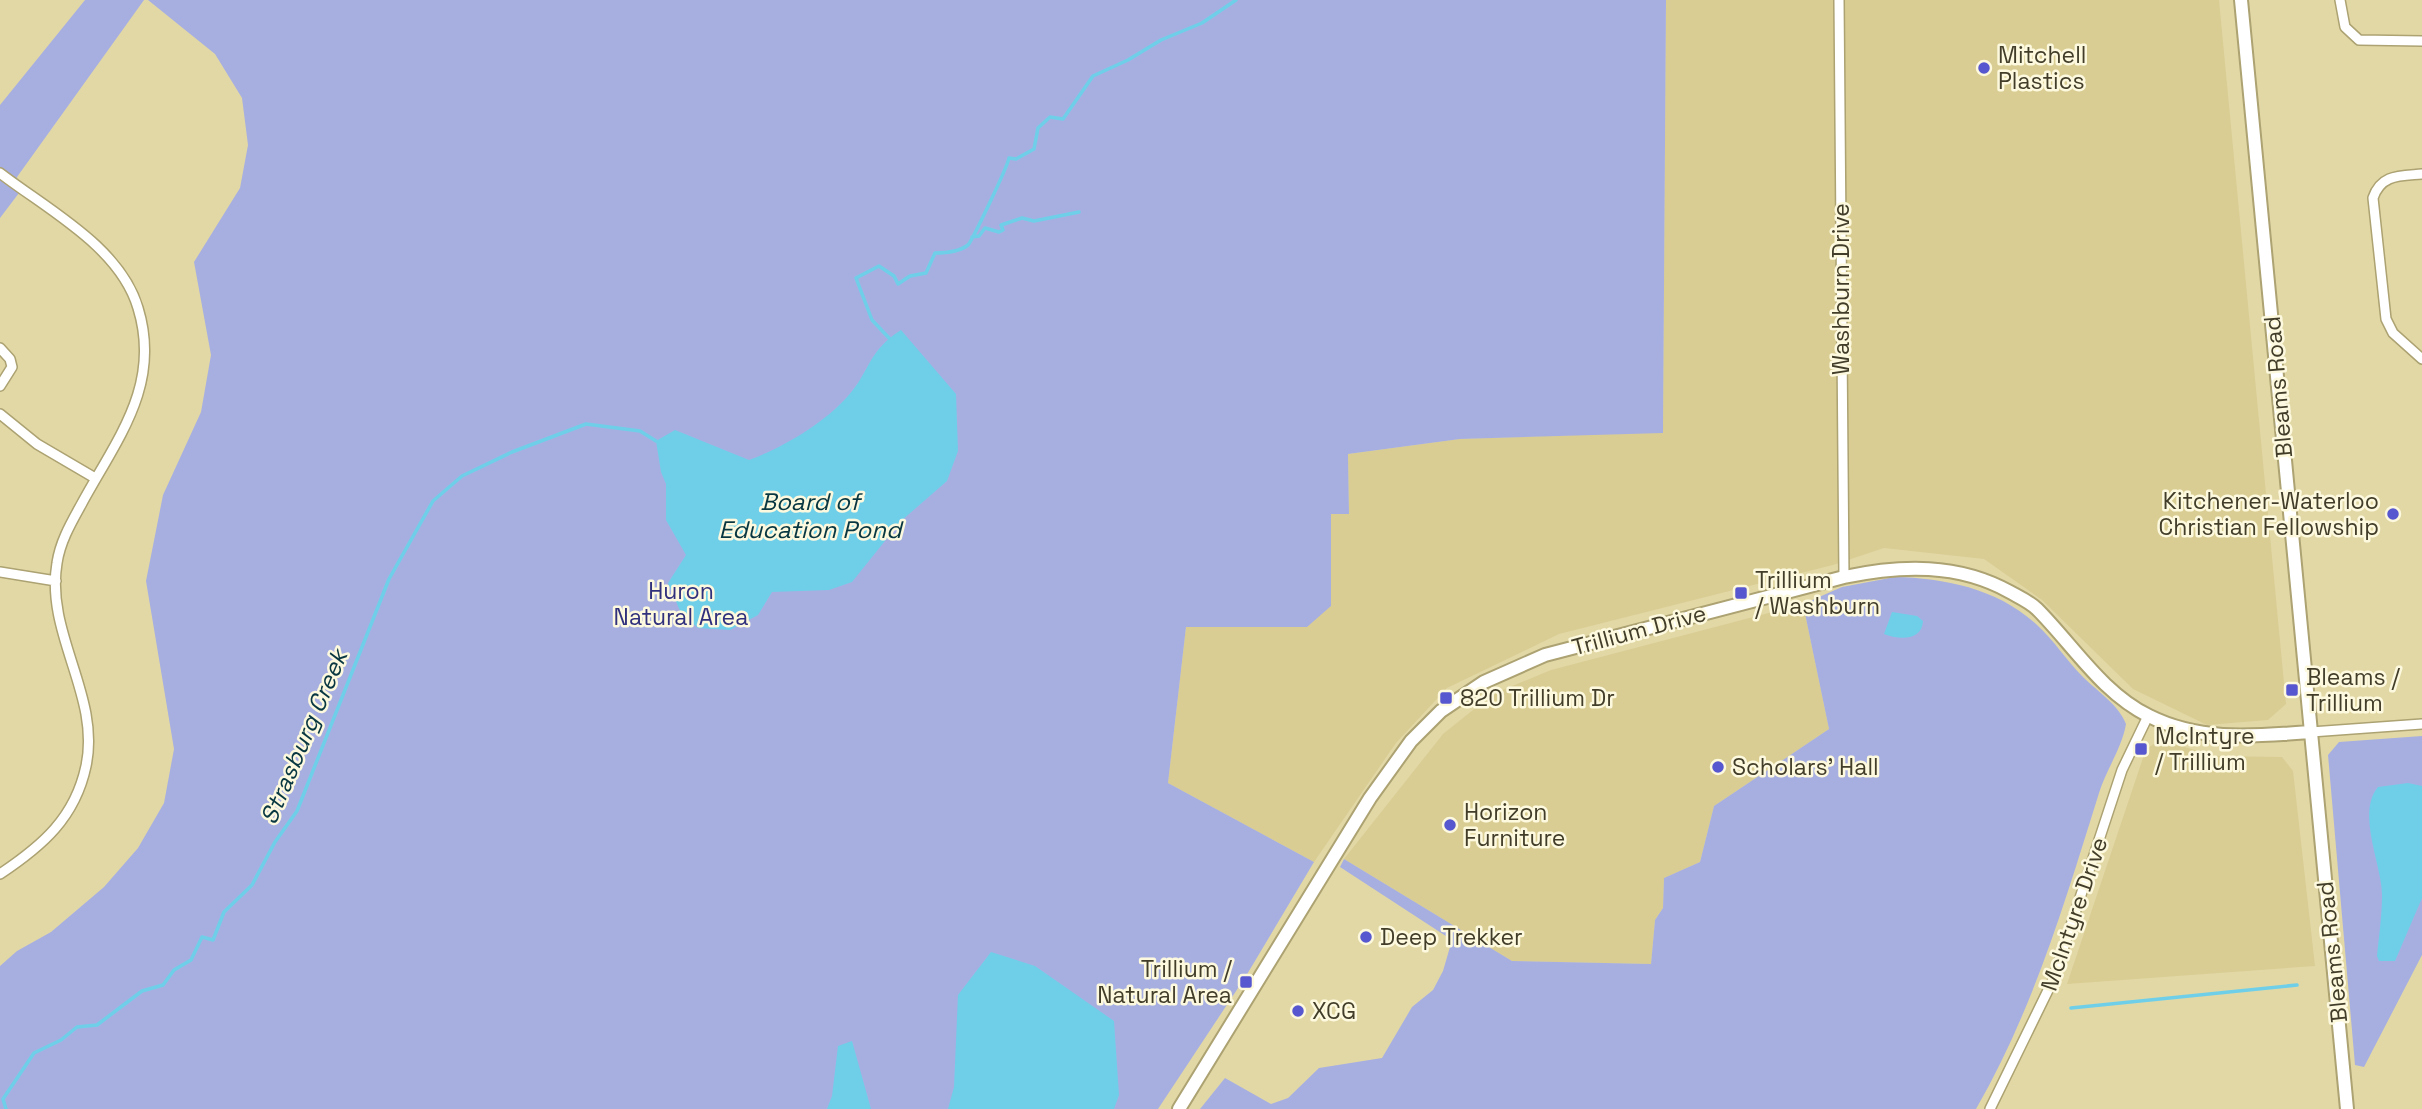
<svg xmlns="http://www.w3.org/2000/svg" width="2422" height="1109" font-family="'Space Grotesk',sans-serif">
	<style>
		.built { fill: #d9cd93 }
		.green { fill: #a7afe1 }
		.water { fill: #6fcfe9 }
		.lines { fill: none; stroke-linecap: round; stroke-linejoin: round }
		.stream { stroke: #6fcfe9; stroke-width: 3.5 }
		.street-casing { stroke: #aca272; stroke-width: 12 }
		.secondary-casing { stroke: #aca272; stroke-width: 16 }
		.street { stroke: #fff; stroke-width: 9 }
		.secondary { stroke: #fff; stroke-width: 12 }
		.poi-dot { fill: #5757cf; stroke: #fdf9df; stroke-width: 2.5 }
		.labels { text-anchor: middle; stroke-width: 5; stroke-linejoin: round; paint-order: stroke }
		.poi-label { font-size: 23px; fill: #413d29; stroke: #fdf9df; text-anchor: start }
		.street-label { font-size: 23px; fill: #413d29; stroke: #fdf9df }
		.park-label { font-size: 23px; fill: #30307d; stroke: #fdf9df }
		.water-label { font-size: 24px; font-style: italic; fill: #083742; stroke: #fdf9df }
	</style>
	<rect width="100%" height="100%" fill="#e2d8a6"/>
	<path class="built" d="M1666,0H2219L2286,704L2268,720L2207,725L2133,689L2042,600L1984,559L1884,548L1833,565L1559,634L1447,688L1396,743L1314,862L1168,783L1186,627H1307L1331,514H1349L1348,454L1460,439L1663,432Z
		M1803,604L1829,729L1714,806L1700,862L1664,878L1663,908L1655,920L1651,964L1512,961L1344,859L1443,734L1493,694L1551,670Z
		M2160,740L2216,756L2282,757L2293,771L2315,966L2067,984L2146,749Z"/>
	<path class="green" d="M85,0H144L17,177L19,193L0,218V105Z
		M148,0H1666L1663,433L1460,439L1348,454L1349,514H1331V606L1307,627H1186L1168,783L1314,862L1246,976L1158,1109H0V966L17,951L51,932L104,887L138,848L164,803L174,749L146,581L163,495L201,412L211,355L194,262L240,188L248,145L242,98L215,54Z
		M1895,577C1945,578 1998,589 2036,624C2054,640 2066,660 2083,677C2098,692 2118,704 2126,724C2122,748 2106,770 2099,793C2065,902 2033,1010 1976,1109H1200L1225,1078L1271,1104L1288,1098L1319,1068L1382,1058L1412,1007L1433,990L1443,971L1452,940L1340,867L1344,859L1512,961L1651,964L1655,920L1663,908L1664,878L1700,862L1714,806L1829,729L1803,604L1842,587Z
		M2422,736V955L2364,1067L2355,1065L2328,755L2339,742Z"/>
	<path class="water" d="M901,330L956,394L958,451L947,481L901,521L852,582L829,590L772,592L758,615L730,630L698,628L681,613L668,583L686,555L666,520V484L661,472L656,441L675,430L749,460C784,447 823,424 848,396C871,370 867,352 901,330Z
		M1892,612L1917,616L1923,621C1922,641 1899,640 1884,634Z
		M2408,783L2422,786V898L2395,961H2379L2377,956C2379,936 2382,915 2382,895C2382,865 2356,813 2378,787Z
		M991,952L1035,966L1114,1021L1119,1095L1114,1109H948L954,1087L958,995Z
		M852,1041L871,1109H827L832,1096L838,1046Z"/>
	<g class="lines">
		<path class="stream" d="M972,237L979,236L985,228L999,232L1003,230L1001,225L1022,218L1034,221L1079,212
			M889,338L872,320L856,278L879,266L894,276L898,284L910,276L926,273L935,253C946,253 959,252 968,245C972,241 1007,168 1009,158L1016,159L1034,149L1038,128L1050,117L1063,119L1093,76L1128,60L1161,40L1202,23L1236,0
			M2071,1008L2297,985
			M6,1109L3,1099L34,1053L61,1040L77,1027L97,1025L142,991L163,985L174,970L191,960L202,937L213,940L224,912L252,885L275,842L297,811L389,579L433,501L462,476L512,452L586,424L640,431L656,441"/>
		<g class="street-casing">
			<path id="street" d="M1839,0L1844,577
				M2340,0L2345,27L2359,40L2422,41
				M0,173C48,210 120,247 138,308C162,386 116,440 81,505C71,523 60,542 57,563C45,634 101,696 86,766C75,818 42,846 0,874
				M2422,174C2400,176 2381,174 2373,198L2386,319L2393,333L2422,359
				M0,348L10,359L12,367L0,386
				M0,414L37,444L95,478
				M0,572L56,581
				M2311,732L2422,724
				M1990,1109L2053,980L2122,770L2148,716"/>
		</g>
		<g class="secondary-casing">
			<path id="secondary" d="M2241,0L2347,1109
				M1179,1109L1370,798L1411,741L1441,711L1484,682L1545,655L1844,577C1901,565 1958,563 2010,592C2019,597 2030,602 2037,609C2073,645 2102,693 2149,716C2201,742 2254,736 2311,732"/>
		</g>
		<use href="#street" class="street"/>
		<use href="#secondary" class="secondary"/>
	</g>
	<g class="poi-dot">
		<circle cx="1984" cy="68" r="7"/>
		<circle cx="2393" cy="514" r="7"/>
		<rect x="1734" y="586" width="14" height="14" rx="3.5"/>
		<rect x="2285" y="683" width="14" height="14" rx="3.5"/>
		<rect x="1439" y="691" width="14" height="14" rx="3.5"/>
		<rect x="2134" y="742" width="14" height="14" rx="3.5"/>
		<circle cx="1718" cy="767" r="7"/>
		<circle cx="1450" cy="825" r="7"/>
		<circle cx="1366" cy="937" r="7"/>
		<rect x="1239" y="975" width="14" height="14" rx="3.5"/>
		<circle cx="1298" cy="1011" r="7"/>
	</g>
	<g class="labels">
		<g class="poi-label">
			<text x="1998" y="63">Mitchell<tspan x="1998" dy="26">Plastics</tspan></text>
			<text x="2379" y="509" text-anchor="end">Kitchener-Waterloo<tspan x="2379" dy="26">Christian Fellowship</tspan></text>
			<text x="1755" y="588">Trillium<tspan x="1755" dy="26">/ Washburn</tspan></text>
			<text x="2306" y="685">Bleams /<tspan x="2306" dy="26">Trillium</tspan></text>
			<text x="1460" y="706">820 Trillium Dr</text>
			<text x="2155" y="744">McIntyre<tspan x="2155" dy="26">/ Trillium</tspan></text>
			<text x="1732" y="775">Scholars' Hall</text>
			<text x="1464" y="820">Horizon<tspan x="1464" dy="26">Furniture</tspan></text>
			<text x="1380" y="945">Deep Trekker</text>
			<text x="1232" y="977" text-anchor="end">Trillium /<tspan x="1232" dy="26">Natural Area</tspan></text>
			<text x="1312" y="1019">XCG</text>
		</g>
		<g class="street-label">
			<text transform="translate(1841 289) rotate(-90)" y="8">Washburn Drive</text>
			<text transform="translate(2278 387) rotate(-95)" y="8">Bleams Road</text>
			<text transform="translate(1639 630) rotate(-15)" y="8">Trillium Drive</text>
			<text transform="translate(2074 914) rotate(-71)" y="8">McIntyre Drive</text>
			<text transform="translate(2332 952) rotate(-96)" y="8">Bleams Road</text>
		</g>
		<g class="park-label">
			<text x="681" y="599">Huron<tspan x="681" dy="26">Natural Area</tspan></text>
		</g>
		<g class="water-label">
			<text x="810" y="510">Board of<tspan x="810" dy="28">Education Pond</tspan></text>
			<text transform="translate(304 737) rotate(-67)" y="8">Strasburg Creek</text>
		</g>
	</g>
</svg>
